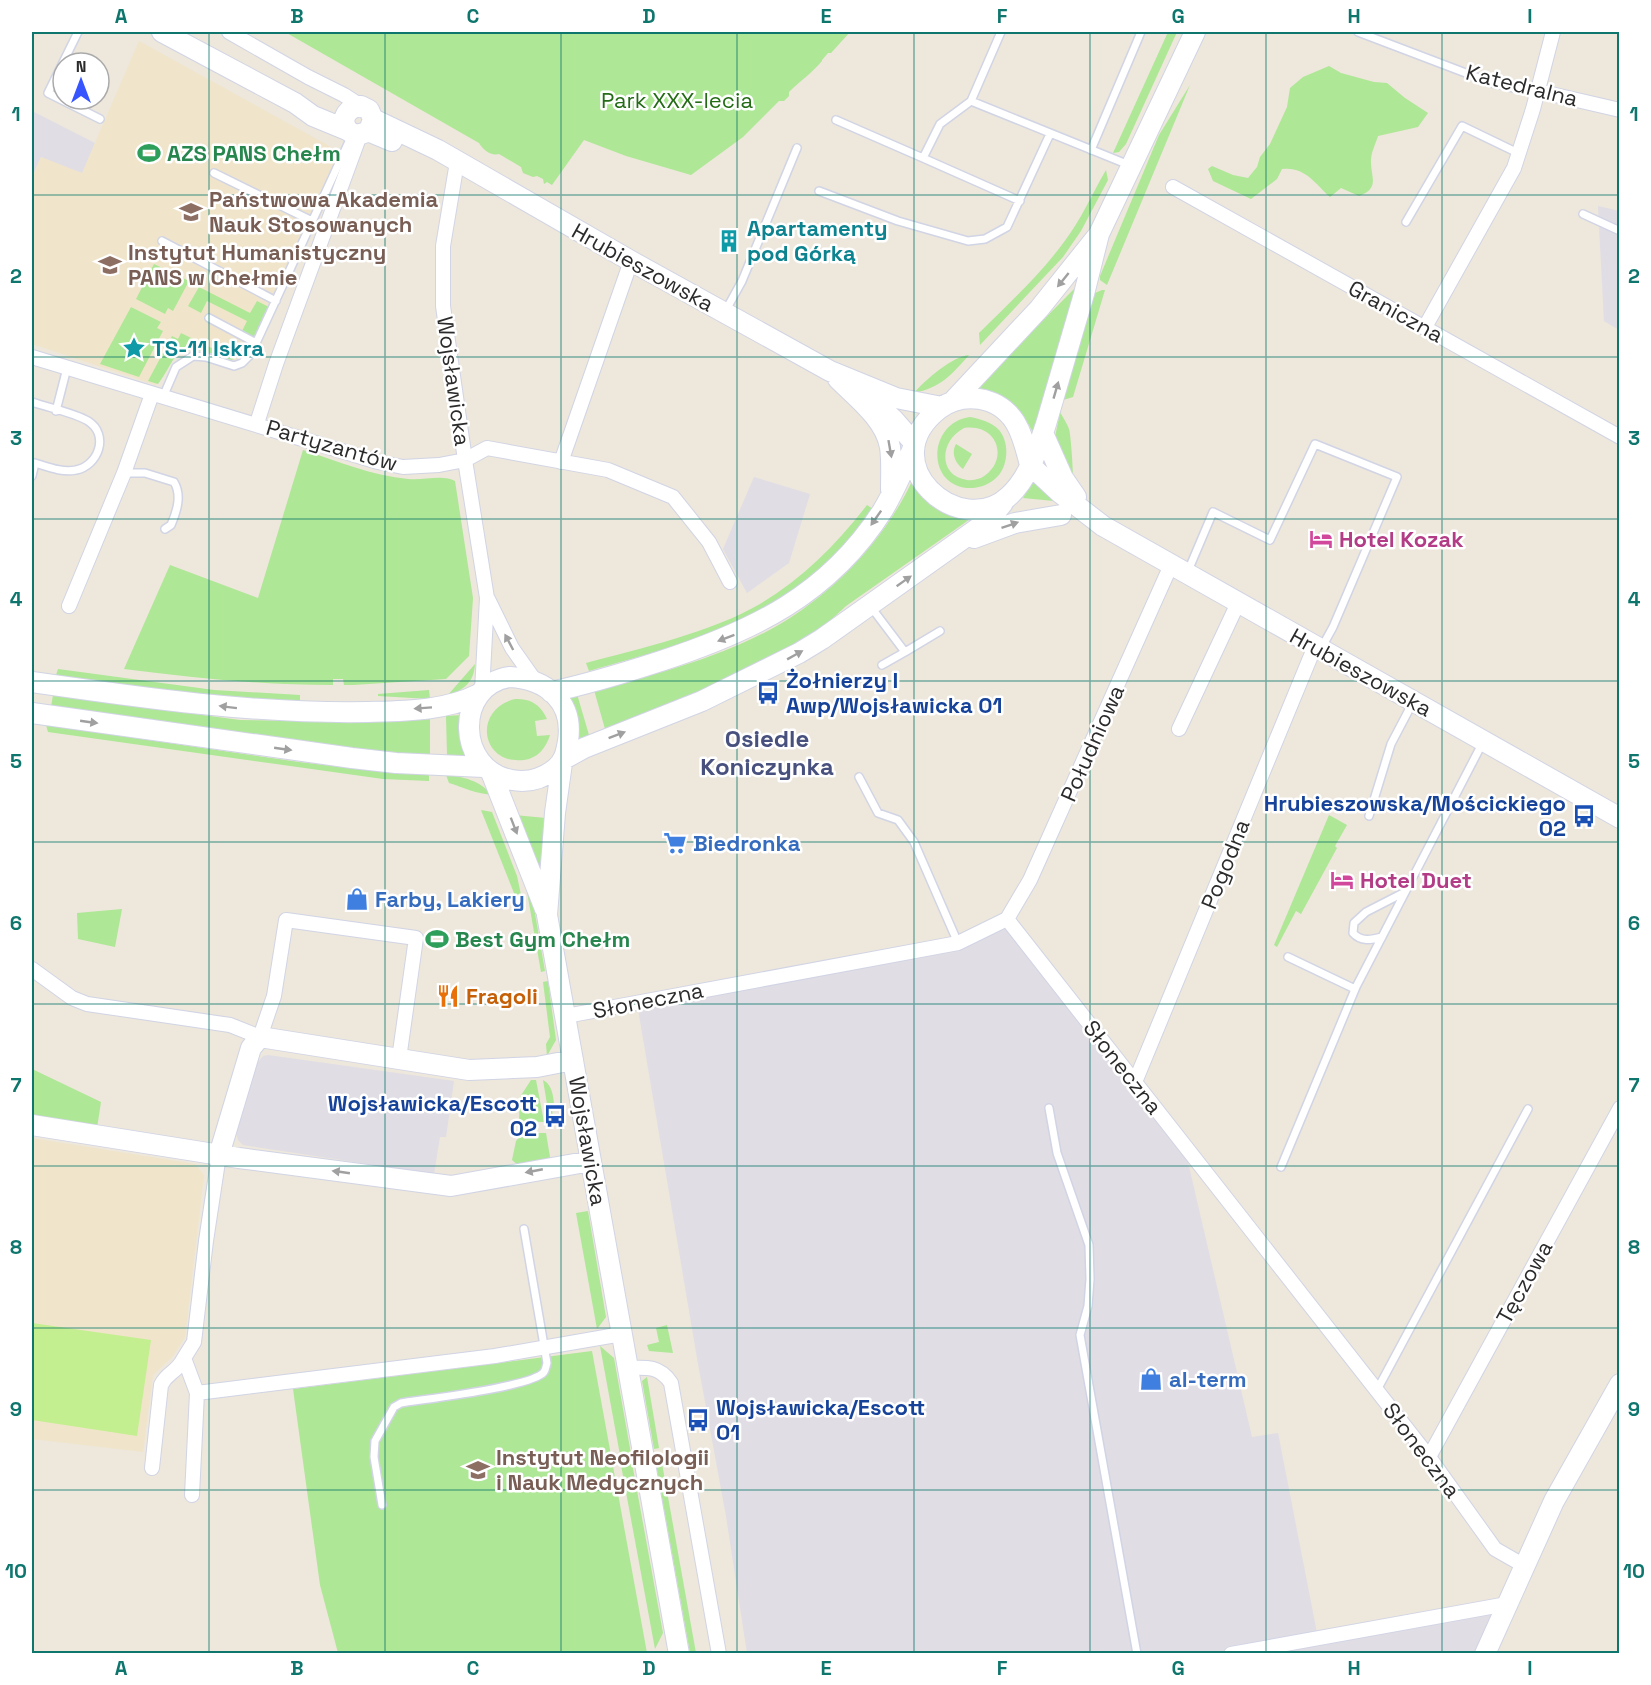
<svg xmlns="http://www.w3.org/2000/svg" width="1651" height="1685" font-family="'Space Grotesk',sans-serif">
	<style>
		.industrial { fill: #e0dde5 }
		.education { fill: #f0e5ca }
		.green { fill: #aee795; fill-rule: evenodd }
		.pitch { fill: #c3ef90 }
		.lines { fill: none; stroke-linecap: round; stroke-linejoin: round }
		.lane-casing { stroke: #d1d4e4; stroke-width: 10 }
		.street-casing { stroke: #d1d4e4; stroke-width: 16 }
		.secondary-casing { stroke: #d1d4e4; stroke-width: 22 }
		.lane { stroke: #fff; stroke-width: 7 }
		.street { stroke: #fff; stroke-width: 14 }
		.secondary { stroke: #fff; stroke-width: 20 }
		.oneway { fill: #a0a0a0 }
		.grid { fill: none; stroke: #0f766e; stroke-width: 1.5; stroke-opacity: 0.55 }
		.labels { text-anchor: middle; stroke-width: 5; stroke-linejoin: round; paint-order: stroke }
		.street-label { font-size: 22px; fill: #2b2b2b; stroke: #fff }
		.park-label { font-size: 22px; fill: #246c16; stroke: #fff }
		.leisure-label { font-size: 22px; font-weight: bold; fill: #27864d; stroke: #fff; text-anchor: start }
		.education-label { font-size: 22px; font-weight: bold; fill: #785e54; stroke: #fff; text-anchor: start }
		.culture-label { font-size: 22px; font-weight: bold; fill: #0d838f; stroke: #fff; text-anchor: start }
		.hotel-label { font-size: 22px; font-weight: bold; fill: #b23c85; stroke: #fff; text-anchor: start }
		.transit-label { font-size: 22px; font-weight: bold; fill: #164399; stroke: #fff; text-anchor: start }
		.shop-label { font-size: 22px; font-weight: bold; fill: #366cbe; stroke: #fff; text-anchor: start }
		.food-label { font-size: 22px; font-weight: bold; fill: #c56008; stroke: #fff; text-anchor: start }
		.neighbourhood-label { font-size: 24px; font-weight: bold; fill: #48507e; stroke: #fff }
		.neatline { fill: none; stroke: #0f766e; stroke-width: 2 }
		.grid-label { font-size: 20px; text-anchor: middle; font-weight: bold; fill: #0f766e }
	</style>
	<rect width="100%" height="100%" fill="#ede7dc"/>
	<path class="industrial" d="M32,111L95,143L82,174L41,157L32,177Z
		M1598,206L1619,211V330L1604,321Z
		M754,477L810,494L789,563L747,593L723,549Z
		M1008,919L1184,1145L1252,1437L1278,1433L1318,1638L1507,1604L1485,1653H747L726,1516L697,1358L637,1003L928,949Z
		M268,1055L454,1081L446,1137H440L434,1174L243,1145L238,1140L235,1130L245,1088L258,1062L263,1056Z"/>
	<path class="education" d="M139,41L342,153L316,203L317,209L263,321L252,343L241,358L234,360L201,349L184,350L175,356L156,385L32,344V177L41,157L82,173Z
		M32,1138L195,1164L204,1175L185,1337L173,1356L153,1375L143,1452L32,1439Z"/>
	<path class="green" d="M285,32H850L831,53H828L822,60V61C812,73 800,81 789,92V96L784,101H779L743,137L691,175L626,156L584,140L552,185L547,182L544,184L543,179L537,176L533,177L523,173L521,167L499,154C491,156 483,150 479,143Z
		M1168,32H1177L1126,144L1119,152L1113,153Z
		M1329,66L1341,73L1374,82L1387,83L1405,98L1428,113L1418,127L1378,136C1376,143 1371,152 1371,160C1370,176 1381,188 1359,196L1341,188L1330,197C1315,183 1304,166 1282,169L1277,179L1251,199L1213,181L1208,169L1212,166L1233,175L1248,178L1257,167L1260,157L1270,144L1287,107L1290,88L1303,77Z
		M1190,85L1107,285L1100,280V276L1159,135Z
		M1106,170L1108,180L1081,231L1063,257L980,345L979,333C1008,304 1040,275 1064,242C1081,220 1092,194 1106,170Z
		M154,264L189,281L173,311L168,308L165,314L136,299Z
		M1078,285L1033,433C1022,408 1004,391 976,388Z
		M199,287L250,313L257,301L269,307L253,339L241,333L247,321L207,301L201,313L188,306Z
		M1102,290H1105L1073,397L1063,400L1095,293Z
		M131,307L161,322L157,328L163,331L139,377L100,364Z
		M181,333L234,359L231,360C214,355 187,341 173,360C168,368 164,376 158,384L148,381L172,336L178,339Z
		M969,355C951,375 942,387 914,393C925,380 953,356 969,355Z
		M1060,412C1063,418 1067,423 1069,429C1071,434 1074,483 1073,486L1055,437Z
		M970,417C980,419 992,422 999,430C1010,443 1008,466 997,477C990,484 982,487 973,488C926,490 926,423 970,417ZM964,428C999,423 1010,462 981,478C977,479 972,481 967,480C938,476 939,441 964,428Z
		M956,444L972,454L963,469C955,463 951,453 956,444Z
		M303,450C337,461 373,476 408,479C422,481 443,474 455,481L473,598L469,656L446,679L353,685H344L343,679H333V685C262,685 194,678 124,669L170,565L258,598Z
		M1035,477L1054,501L1023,498Z
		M913,479L973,517L846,606L820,630L806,639L700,691L605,729L594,690C655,675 719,658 775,627C833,594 885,540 913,479Z
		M867,505L873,509C844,548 807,588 762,611C708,639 647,654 589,671L586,663C639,649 712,632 760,604C802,579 837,544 867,505Z
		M475,664C474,683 463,690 447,696Z
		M58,669L214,690L300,695V700L289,702L198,696L56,675Z
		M429,690L430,699L378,696V694Z
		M577,694L589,735L574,740L569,696Z
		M53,695L240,720L372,722L430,719V755L400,754L308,744L51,707Z
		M515,699C531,699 540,704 547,719L535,721L537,736L550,735C546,748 538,758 524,760C481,765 472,710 515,699Z
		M463,715L461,739L465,756L447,755L446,716Z
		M46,725L299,762L383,772L429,775V781L383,779L48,732Z
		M446,775C464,777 479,780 492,795C474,793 465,788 449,783Z
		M481,810L492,812L517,876L524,909L514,893Z
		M514,815L546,818L539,875Z
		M1329,815L1347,825L1335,846L1337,848L1301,914L1296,911L1277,947L1274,945Z
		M526,886L533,902L545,971L541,972Z
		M122,909L115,947L78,939L77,913Z
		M548,981L556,1040L547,1056L546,1044L550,1037L543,982Z
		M32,1069L101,1102L97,1128L32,1117Z
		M531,1080H536L544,1122L519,1121L520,1097Z
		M543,1080C554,1086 553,1099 555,1110H552L554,1122H550Z
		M536,1133H546L551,1163L519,1166L512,1160L516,1141L521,1135Z
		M588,1211L606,1317L597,1329L576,1213Z
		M667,1325L673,1353L649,1351L647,1345L659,1342L656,1328Z
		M600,1346L614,1358L631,1454L620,1455Z
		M592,1351L647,1653H338L320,1585L293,1389Z
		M647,1377L659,1448L654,1449L642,1381Z
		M661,1458L696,1653H690L655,1459Z
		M632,1463L663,1633L655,1649L621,1465Z"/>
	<path class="pitch" d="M32,1323L151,1340L137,1436L32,1420Z"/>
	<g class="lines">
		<g class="lane-casing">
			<path id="lane" d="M78,32L48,93L100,119
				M1001,32L971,101L1129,165
				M1358,32L1492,83L1523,90L1538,91
				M836,120L923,158L940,124L971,101
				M1091,150L1141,32
				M923,158L1020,201
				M214,173L312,221
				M819,191L898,221L968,241L985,239L1007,227L1050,134
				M1583,214L1620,231
				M1406,222L1462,126L1518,153
				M162,241L276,301
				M726,310L742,281L797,148
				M209,318L256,343
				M163,397L176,367L193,356L206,357L234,366L242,363L251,354L352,135
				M32,402C49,408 73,412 88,421C110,435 98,466 76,470C63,473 48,467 35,463L32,476
				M56,411L67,368
				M124,473H145L174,482C182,495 177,511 171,525L165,529
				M1188,571L1213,512L1270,540L1315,444L1397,477L1333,627L1322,647
				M871,607L905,652L882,665
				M905,652L940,631
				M859,777L878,813L898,820L914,842L958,943
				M1369,816L1391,744L1412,704
				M1382,937C1371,940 1361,942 1353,933L1354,923L1366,912L1405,892
				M1288,957L1355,989
				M1049,1108L1057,1153L1089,1245L1090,1279L1088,1306L1080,1335L1137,1654
				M1281,1167L1356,987L1483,742
				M1377,1390L1528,1109
				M382,1505L374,1457L375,1441L394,1407L401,1403C425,1399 532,1387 544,1372C546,1369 546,1366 547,1363L524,1229"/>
		</g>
		<g class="street-casing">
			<path id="street" d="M229,32L308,77L344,95L361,106
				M1538,91L1620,110
				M457,162L443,246V306L465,460L487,598L482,691
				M1173,187L1620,437
				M1425,327L1514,168L1533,109L1553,32
				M32,357L378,462L403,467L439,465L465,460L487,448L608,470L673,497L709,542L730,582
				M257,423L276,364L360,135
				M561,462L631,261
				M488,599L512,648L536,682
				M69,606L124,473L152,394
				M1179,729L1238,603
				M1007,919L1030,880L1171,565
				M32,969L72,998L87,1004L230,1025L260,1037L274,996L286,920L416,938L399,1059
				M566,1016L958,943L1007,919L1429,1457L1495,1549L1523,1565
				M1135,1082L1315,646
				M628,1368C646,1367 660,1366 671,1383L719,1654
				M197,1393L495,1356L622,1334
				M1429,1457L1620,1108
				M152,1468L161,1385C168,1371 176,1374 184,1358
				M192,1495L197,1393L184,1358L194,1342L206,1241L219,1155
				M1231,1654L1507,1604"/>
		</g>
		<g class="secondary-casing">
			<path id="secondary" d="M162,32L295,103L313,116L347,130
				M373,119L438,150L631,261L830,371L896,398L942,407
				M369,131L373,119L369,110L361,106C333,109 344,145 368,131L392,141
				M838,379C857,398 885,419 890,447C892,461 891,475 891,490
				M953,401L1039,309L1099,234L1195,32
				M874,402L894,420L914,443
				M1043,433L1063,478L1076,497
				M1030,465L1059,492L1103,526L1620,818
				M1030,465C1026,450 1023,435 1015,422C998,396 963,391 939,409C870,463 960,542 1009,496C1029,478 1038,448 1046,424L1084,294L1099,234
				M974,538L1015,523L1061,515
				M510,677C547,679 574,702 568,741C566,753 564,762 555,769C542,779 528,783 512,780C456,771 454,685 510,677Z
				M32,682C143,698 255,714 368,712C405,711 445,711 479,694
				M551,692C588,684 624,673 661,661C753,631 829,595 883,510C895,490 904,469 913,448
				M32,713L352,758L396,763L484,767
				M564,759L584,748L702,701L799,653L822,639L981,526L994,514L1003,503
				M562,763L555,813L547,915L679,1654
				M491,772L545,909
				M32,1125L239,1158L451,1186L591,1161
				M219,1155L251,1048L260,1037L469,1070L537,1067L573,1060
				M1485,1654L1554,1501L1620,1384"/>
		</g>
		<use href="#lane" class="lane"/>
		<use href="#street" class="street"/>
		<use href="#secondary" class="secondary"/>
	</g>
	<defs><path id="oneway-solid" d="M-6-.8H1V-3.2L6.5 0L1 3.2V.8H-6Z" transform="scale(1.5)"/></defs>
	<g class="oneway">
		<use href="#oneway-solid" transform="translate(1063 280) rotate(129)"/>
		<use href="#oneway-solid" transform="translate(1056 390) rotate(-74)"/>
		<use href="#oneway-solid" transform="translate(890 449) rotate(80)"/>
		<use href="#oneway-solid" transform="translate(876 518) rotate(125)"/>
		<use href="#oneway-solid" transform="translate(1010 525) rotate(-19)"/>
		<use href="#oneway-solid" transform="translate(904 581) rotate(-35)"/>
		<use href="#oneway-solid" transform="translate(726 638) rotate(159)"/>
		<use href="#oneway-solid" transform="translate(509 642) rotate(-118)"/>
		<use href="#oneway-solid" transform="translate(795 655) rotate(-29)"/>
		<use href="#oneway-solid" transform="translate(228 707) rotate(-173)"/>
		<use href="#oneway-solid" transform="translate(423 708) rotate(176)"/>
		<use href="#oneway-solid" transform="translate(89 722) rotate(8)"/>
		<use href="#oneway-solid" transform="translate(617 735) rotate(-21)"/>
		<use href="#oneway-solid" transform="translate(283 749) rotate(8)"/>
		<use href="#oneway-solid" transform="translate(514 826) rotate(69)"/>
		<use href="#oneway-solid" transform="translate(534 1171) rotate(169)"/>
		<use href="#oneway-solid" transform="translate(341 1172) rotate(-172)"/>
	</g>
	<path class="grid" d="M209,32V1654M385,32V1654M561,32V1654M737,32V1654M914,32V1654M1090,32V1654M1266,32V1654M1442,32V1654M32,195H1620M32,357H1620M32,519H1620M32,681H1620M32,842H1620M32,1004H1620M32,1166H1620M32,1328H1620M32,1490H1620"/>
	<defs>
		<g id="stadium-bare" transform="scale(1.8)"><path d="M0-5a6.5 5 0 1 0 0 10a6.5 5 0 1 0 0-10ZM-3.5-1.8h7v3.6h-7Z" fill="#2e9e5b" stroke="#fff" stroke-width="2.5" paint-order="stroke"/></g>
		<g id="university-bare" transform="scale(1.8)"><path d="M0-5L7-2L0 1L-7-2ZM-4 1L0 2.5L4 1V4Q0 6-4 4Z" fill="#8d6e63" stroke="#fff" stroke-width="2.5" paint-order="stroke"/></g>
		<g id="building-bare" transform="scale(1.8)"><path d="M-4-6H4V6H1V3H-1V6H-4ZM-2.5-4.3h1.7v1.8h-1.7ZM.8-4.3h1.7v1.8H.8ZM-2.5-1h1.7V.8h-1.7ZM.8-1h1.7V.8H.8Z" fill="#0f9aa8" stroke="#fff" stroke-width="2.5" paint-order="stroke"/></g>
		<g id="sight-bare" transform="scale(1.8)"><path d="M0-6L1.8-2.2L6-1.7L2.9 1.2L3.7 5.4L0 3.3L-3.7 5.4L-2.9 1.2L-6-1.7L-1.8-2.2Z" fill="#0f9aa8" stroke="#fff" stroke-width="2.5" paint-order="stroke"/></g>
		<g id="hotel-bare" transform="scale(1.8)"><path d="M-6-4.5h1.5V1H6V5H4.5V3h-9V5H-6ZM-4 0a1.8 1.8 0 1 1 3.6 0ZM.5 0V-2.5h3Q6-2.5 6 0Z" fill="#d1479c" stroke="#fff" stroke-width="2.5" paint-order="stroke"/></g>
		<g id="bus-bare" transform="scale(1.8)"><path d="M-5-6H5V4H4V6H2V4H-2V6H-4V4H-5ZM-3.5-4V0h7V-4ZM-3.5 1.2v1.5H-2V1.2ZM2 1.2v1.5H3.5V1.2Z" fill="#1a4fb4" stroke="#fff" stroke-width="2.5" paint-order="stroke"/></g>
		<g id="supermarket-bare" transform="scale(1.8)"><path d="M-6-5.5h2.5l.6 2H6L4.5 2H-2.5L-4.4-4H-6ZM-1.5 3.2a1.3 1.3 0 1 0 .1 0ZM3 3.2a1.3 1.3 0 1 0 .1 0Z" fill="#3f7fe0" stroke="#fff" stroke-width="2.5" paint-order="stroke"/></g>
		<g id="shop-bare" transform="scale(1.8)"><path d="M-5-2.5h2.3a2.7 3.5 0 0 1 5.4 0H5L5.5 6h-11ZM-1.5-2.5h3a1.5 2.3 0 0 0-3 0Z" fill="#3f7fe0" stroke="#fff" stroke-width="2.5" paint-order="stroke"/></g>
		<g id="restaurant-bare" transform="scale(1.8)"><path d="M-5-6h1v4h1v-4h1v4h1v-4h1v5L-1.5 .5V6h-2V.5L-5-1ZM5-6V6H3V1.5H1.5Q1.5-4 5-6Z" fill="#e8710a" stroke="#fff" stroke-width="2.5" paint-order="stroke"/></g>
	</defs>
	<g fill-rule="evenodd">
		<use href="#stadium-bare" x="149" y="153"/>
		<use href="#university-bare" x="191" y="212"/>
		<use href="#building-bare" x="729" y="241"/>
		<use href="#university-bare" x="110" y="265"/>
		<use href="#sight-bare" x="134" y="348"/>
		<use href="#hotel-bare" x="1321" y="539"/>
		<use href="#bus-bare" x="768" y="693"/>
		<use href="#bus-bare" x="1584" y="816"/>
		<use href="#supermarket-bare" x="675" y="843"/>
		<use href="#hotel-bare" x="1342" y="880"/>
		<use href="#shop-bare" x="357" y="899"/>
		<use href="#stadium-bare" x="437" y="939"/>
		<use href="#restaurant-bare" x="448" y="996"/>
		<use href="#bus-bare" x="555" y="1116"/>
		<use href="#shop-bare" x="1151" y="1379"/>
		<use href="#bus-bare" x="698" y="1420"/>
		<use href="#university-bare" x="478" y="1470"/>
	</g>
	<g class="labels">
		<g class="street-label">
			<text transform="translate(1522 85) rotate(14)" y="8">Katedralna</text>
			<text transform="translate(643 267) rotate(29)" y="8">Hrubieszowska</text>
			<text transform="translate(1396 311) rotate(29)" y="8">Graniczna</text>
			<text transform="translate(454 381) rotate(82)" y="8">Wojsławicka</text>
			<text transform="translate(332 445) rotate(16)" y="8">Partyzantów</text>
			<text transform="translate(1361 672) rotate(29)" y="8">Hrubieszowska</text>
			<text transform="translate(1092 743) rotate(-66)" y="8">Południowa</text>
			<text transform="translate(1225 864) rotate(-68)" y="8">Pogodna</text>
			<text transform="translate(648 1000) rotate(-11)" y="8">Słoneczna</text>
			<text transform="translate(1123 1067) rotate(52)" y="8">Słoneczna</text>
			<text transform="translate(588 1141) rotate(80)" y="8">Wojsławicka</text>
			<text transform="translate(1524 1282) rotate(-61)" y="8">Tęczowa</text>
			<text transform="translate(1422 1450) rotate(53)" y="8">Słoneczna</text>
		</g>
		<g class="park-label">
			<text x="677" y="108">Park XXX-lecia</text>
		</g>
		<g class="leisure-label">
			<text x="167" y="161">AZS PANS Chełm</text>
			<text x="455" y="947">Best Gym Chełm</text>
		</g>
		<g class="education-label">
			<text x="209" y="207">Państwowa Akademia<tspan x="209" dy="25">Nauk Stosowanych</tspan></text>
			<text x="128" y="260">Instytut Humanistyczny<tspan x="128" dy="25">PANS w Chełmie</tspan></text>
			<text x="496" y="1465">Instytut Neofilologii<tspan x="496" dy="25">i Nauk Medycznych</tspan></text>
		</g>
		<g class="culture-label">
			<text x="747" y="236">Apartamenty<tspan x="747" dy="25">pod Górką</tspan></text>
			<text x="152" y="356">TS-11 Iskra</text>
		</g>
		<g class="hotel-label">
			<text x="1339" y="547">Hotel Kozak</text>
			<text x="1360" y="888">Hotel Duet</text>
		</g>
		<g class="transit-label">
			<text x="786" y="688">Żołnierzy I<tspan x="786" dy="25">Awp/Wojsławicka 01</tspan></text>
			<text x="1566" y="811" text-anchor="end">Hrubieszowska/Mościckiego<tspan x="1566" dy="25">02</tspan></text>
			<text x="537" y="1111" text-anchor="end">Wojsławicka/Escott<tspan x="537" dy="25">02</tspan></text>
			<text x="716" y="1415">Wojsławicka/Escott<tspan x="716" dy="25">01</tspan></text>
		</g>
		<g class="shop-label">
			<text x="693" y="851">Biedronka</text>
			<text x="375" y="907">Farby, Lakiery</text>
			<text x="1169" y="1387">al-term</text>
		</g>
		<g class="food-label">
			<text x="466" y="1004">Fragoli</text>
		</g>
		<g class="neighbourhood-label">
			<text x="767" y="747">Osiedle<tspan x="767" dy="28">Koniczynka</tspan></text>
		</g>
	</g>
	<rect width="1651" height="1685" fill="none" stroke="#ffffff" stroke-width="66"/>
	<g transform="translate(81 81)"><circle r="28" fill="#ffffff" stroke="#aaaaaa" stroke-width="1.5"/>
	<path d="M0-4.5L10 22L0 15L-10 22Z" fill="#3755ff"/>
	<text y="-9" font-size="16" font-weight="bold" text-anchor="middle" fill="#2b2b2b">N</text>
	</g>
	<rect x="33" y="33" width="1585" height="1619" class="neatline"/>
	<g class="grid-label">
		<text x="121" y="23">A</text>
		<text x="297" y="23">B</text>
		<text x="473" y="23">C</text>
		<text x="649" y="23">D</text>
		<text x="826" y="23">E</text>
		<text x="1002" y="23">F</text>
		<text x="1178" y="23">G</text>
		<text x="1354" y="23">H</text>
		<text x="1530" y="23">I</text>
		<text x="16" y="121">1</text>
		<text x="1634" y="121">1</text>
		<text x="16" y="283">2</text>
		<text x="1634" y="283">2</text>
		<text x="16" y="445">3</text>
		<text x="1634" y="445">3</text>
		<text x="16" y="606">4</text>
		<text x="1634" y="606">4</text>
		<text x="16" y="768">5</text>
		<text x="1634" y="768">5</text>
		<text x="16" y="930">6</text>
		<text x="1634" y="930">6</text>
		<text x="16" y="1092">7</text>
		<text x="1634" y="1092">7</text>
		<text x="16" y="1254">8</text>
		<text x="1634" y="1254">8</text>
		<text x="16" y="1416">9</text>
		<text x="1634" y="1416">9</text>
		<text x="16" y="1578">10</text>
		<text x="1634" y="1578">10</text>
		<text x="121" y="1675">A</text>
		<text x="297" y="1675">B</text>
		<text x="473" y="1675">C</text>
		<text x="649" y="1675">D</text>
		<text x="826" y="1675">E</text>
		<text x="1002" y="1675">F</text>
		<text x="1178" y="1675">G</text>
		<text x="1354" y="1675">H</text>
		<text x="1530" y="1675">I</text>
	</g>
</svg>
